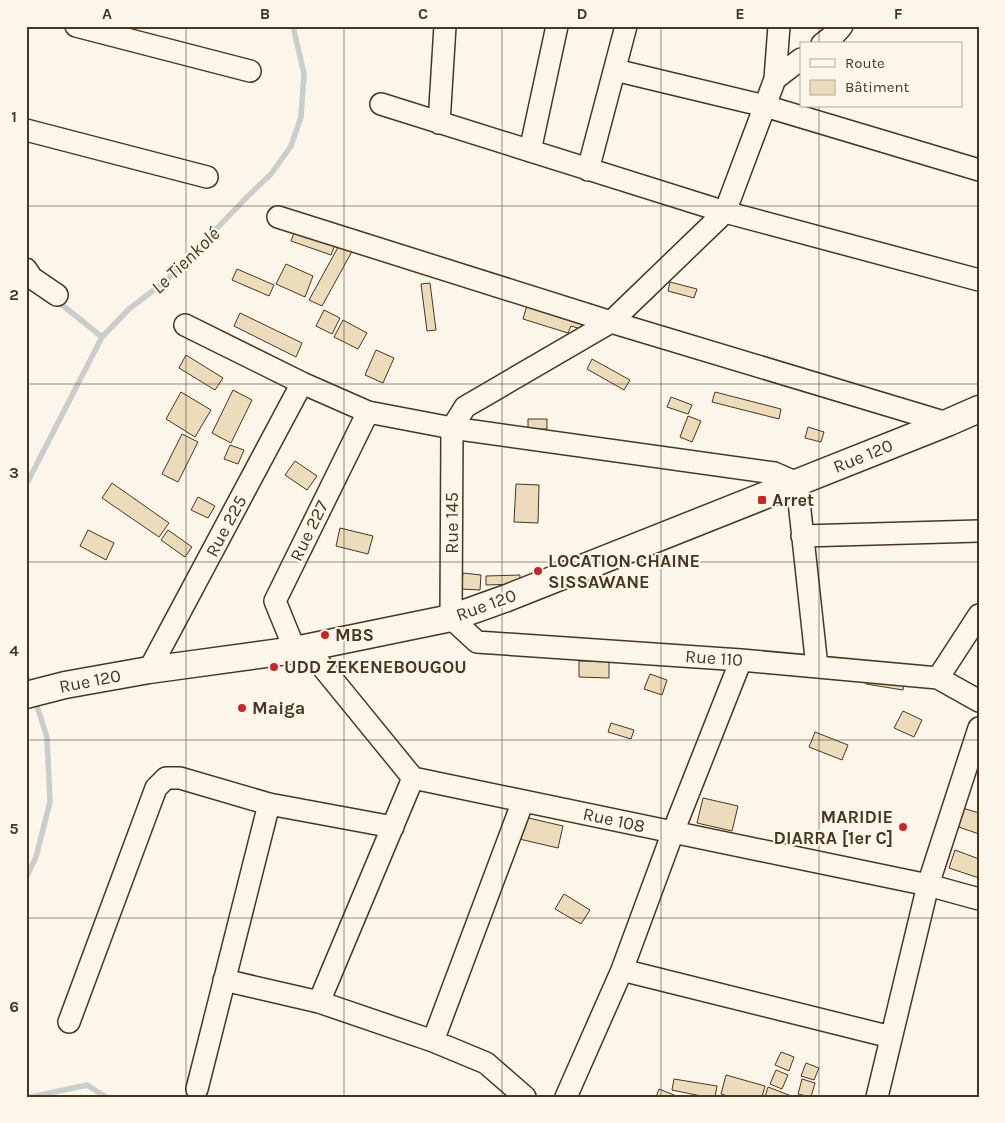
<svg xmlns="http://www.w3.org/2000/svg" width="1005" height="1123" font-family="Karla,sans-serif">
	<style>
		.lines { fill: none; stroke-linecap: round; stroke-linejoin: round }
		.stream { stroke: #c9cecd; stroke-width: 5.5 }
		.building { fill: #ecdcbc; stroke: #4a3520 }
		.minor-casing { stroke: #4a3520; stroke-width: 24 }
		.major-casing { stroke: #4a3520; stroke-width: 29 }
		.minor { stroke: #fbf6e9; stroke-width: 21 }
		.major { stroke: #fbf6e9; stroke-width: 26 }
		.grid { fill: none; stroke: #4a3520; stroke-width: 1; stroke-opacity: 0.55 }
		.poi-dot { fill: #c62828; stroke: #fbf6e9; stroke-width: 2 }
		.labels { text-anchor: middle; stroke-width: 4; stroke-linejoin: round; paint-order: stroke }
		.street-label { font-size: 18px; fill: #4a3520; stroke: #fbf6e9 }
		.poi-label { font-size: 18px; font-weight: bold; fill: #4a3520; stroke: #fbf6e9; text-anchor: start }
		.water-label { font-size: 19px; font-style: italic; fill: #4a3520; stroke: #fbf6e9 }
		.neatline { fill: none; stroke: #4a3520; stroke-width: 2 }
		.grid-label { font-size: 16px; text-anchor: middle; font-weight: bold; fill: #4a3520 }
	</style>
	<rect width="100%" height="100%" fill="#fbf6e9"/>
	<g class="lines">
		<path class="stream" d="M56,300L102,337
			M26,485L102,337L129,309L168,279L248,196L271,174L291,146L301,117L304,74L293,26
			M26,675L30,687
			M26,878L36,857L50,802L47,737L35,700
			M31,1097L87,1085L106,1097"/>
	</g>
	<path class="building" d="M297,225L337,239L331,255L291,241Z
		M342,240L355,246L322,306L309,300Z
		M286,264L313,276L305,297L276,284Z
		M237,269L274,285L269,296L232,280Z
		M670,282L697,289L694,298L668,291Z
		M430,283L436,330L427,331L421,284Z
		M528,302L583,321L581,329L571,326L568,333L523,319Z
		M324,310L340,318L332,334L316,326Z
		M240,313L302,343L296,357L234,326Z
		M343,320L367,333L358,349L334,337Z
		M376,350L394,358L383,383L365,375Z
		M186,355L223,378L215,390L179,368Z
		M592,359L630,380L624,390L587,369Z
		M233,390L252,400L231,443L212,433Z
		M181,392L211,410L195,437L166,419Z
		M715,392L781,409L779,419L712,402Z
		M671,397L692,405L688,414L667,407Z
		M688,416L701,421L692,442L680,437Z
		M528,419H547V429H528Z
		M808,427L824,432L821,442L805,438Z
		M182,434L198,442L178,482L162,474Z
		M230,445L244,450L238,464L224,459Z
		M295,461L317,476L307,490L285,475Z
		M112,483L169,523L159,537L102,498Z
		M516,484L539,485L538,523L514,522Z
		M198,497L215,506L208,518L191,510Z
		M340,528L373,536L368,554L336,546Z
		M88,530L114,543L106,560L80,546Z
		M168,530L192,547L185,557L161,540Z
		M463,573L481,575L480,590L461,589Z
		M520,575V584L486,585V576Z
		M579,661H609V678L579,677Z
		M650,674L667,680L662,695L644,689Z
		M867,677L904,682L903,690L866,684Z
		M903,711L922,720L914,737L894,728Z
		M611,723L634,730L631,739L608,732Z
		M815,732L848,745L842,760L809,747Z
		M703,798L738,806L732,831L697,823Z
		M956,806L979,813V834L950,824Z
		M520,816L563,826L558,848L515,838Z
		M955,850L979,859V878L949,868Z
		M564,894L590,910L581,924L555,909Z
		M781,1052L794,1057L789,1071L775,1065Z
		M806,1063L819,1068L814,1080L801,1076Z
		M776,1070L788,1075L782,1089L770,1084Z
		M726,1075L765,1086L762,1097H730L721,1094Z
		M674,1079L717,1086L715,1097H706L672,1090Z
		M802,1079L815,1083L811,1097L798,1094Z
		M768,1087L794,1097H765Z
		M659,1089L679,1097H656Z"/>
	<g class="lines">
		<g class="minor-casing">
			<path id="minor" d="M76,26L250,71
				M822,44L835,34L842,26
				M615,70L765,106L979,170
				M775,79L779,26
				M381,104L725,212L979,280
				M439,123L445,26
				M26,130L207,177
				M530,151L557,26
				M588,170L626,26
				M278,217L611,322L947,423
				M26,269L32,278L57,295
				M185,325L302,383L368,412L452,428L465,407L611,322L725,212L775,79L801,59
				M802,536L979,531
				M307,648L413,778L928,885L979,899
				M295,650L275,601L368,412
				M817,667L797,483L774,473L452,428L451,618L477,642L741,660L938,678L979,701
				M149,670L302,383
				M938,678L979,615
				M622,970L891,1037
				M224,980L319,1002L433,1041L486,1063L525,1097
				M319,1002L413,778
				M69,1022L156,788L166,778H180L269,804L393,827
				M433,1041L523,801
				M197,1089L269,804
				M566,1097L622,970L673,832L741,660
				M877,1097L928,885L979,728"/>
		</g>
		<g class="major-casing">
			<path id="major" d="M26,695L65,685L149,670L295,650L451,618L507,598L947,423L979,409"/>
		</g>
		<use href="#minor" class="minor"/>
		<use href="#major" class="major"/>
	</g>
	<path class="grid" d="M186,26V1097M344,26V1097M502,26V1097M661,26V1097M819,26V44M819,106V1097M26,206H979M26,384H979M26,562H979M26,740H979M26,918H979"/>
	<g class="poi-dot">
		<rect x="757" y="495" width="10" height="10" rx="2.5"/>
		<circle cx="538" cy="571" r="5"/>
		<circle cx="325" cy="635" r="5"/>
		<circle cx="274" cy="667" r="5"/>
		<circle cx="242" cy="708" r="5"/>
		<circle cx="903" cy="827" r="5"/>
	</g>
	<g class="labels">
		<g class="street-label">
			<text transform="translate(863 456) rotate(-22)" y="6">Rue 120</text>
			<text transform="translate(452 523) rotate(-90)" y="6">Rue 145</text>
			<text transform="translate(226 526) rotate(-62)" y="6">Rue 225</text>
			<text transform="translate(309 531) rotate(-64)" y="6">Rue 227</text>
			<text transform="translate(486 605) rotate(-20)" y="6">Rue 120</text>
			<text transform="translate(714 658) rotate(4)" y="6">Rue 110</text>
			<text transform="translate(90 681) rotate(-11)" y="6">Rue 120</text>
			<text transform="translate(614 820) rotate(12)" y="6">Rue 108</text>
		</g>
		<g class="poi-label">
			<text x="772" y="506">Arret</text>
			<text x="548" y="567">LOCATION CHAINE<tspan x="548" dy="21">SISSAWANE</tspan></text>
			<text x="335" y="641">MBS</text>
			<text x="284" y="673">UDD ZEKENEBOUGOU</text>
			<text x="252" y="714">Maiga</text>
			<text x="893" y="823" text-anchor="end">MARIDIE<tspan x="893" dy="21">DIARRA [1er C]</tspan></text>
		</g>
		<g class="water-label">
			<text transform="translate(185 260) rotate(-44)" y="7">Le Tienkolé</text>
		</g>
	</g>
	<rect width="1005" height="1123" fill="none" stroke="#fbf6e9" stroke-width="55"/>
	<rect x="800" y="42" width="162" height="65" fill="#fbf6e9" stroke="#b4a999"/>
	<rect x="810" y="59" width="25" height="8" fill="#fbf6e9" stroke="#b4a999"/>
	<text x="845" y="68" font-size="15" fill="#4a3520">Route</text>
	<rect x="810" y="80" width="25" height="15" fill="#ecdcbc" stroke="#b4a999"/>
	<text x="845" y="92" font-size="15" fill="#4a3520">Bâtiment</text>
	<rect x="28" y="28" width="950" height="1068" class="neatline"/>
	<g class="grid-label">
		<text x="107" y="19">A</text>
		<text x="265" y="19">B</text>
		<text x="423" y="19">C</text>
		<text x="582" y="19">D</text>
		<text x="740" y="19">E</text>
		<text x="898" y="19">F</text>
		<text x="14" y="122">1</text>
		<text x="14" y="300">2</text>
		<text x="14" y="478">3</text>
		<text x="14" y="656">4</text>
		<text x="14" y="834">5</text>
		<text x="14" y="1012">6</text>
	</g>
</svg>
